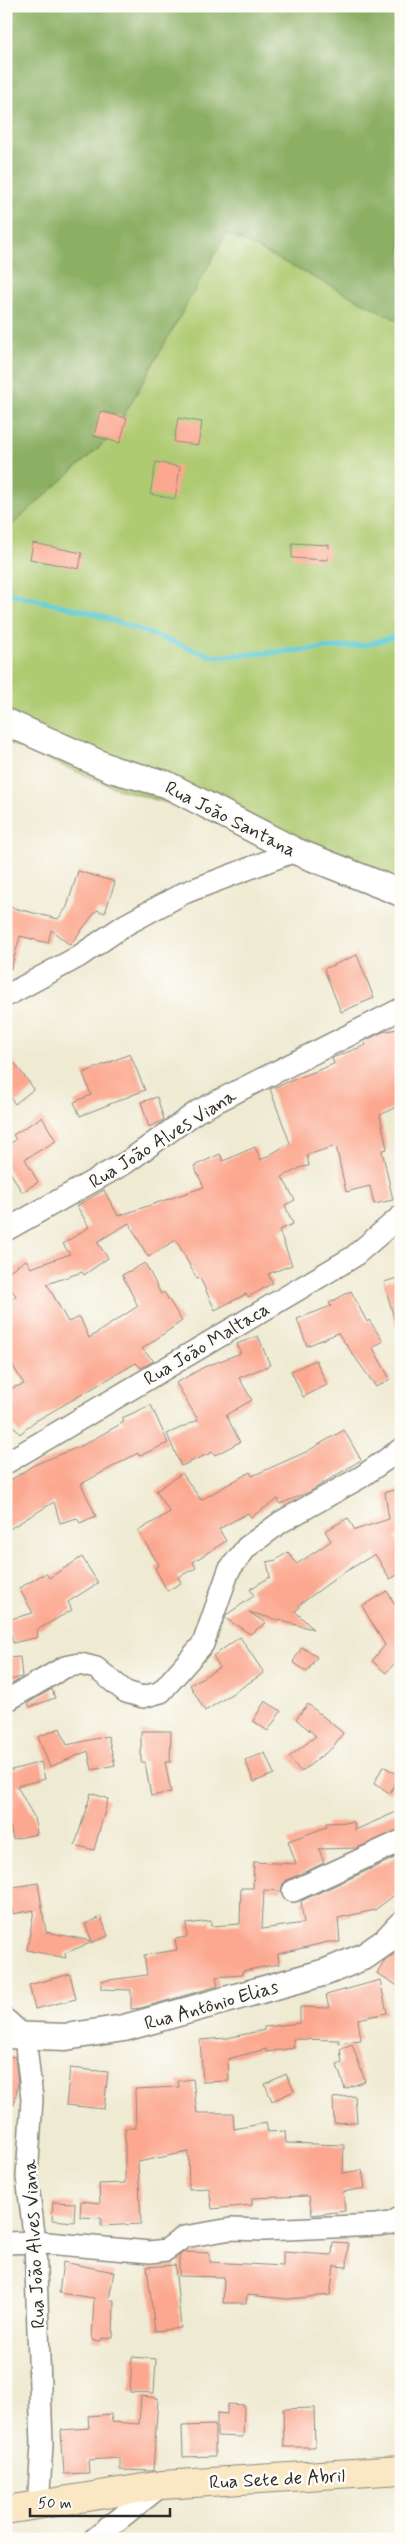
<svg xmlns="http://www.w3.org/2000/svg" width="407" height="2545" font-family="Mynerve,sans-serif">
	<style>
		.green { fill: #afcb72; stroke: #6d7b4e }
		.forest { fill: #8baf64; stroke: #5b6d48 }
		.lines { fill: none; stroke-linecap: round; stroke-linejoin: round }
		.stream { stroke: #5dcad3; stroke-width: 5.5 }
		.building { fill: #fca78f }
		.minor-casing { stroke: #8d8a7e; stroke-width: 24 }
		.tertiary-casing { stroke: #8d8a7e; stroke-width: 29 }
		.secondary-casing { stroke: #8d8a7e; stroke-width: 30 }
		.minor { stroke: #fff; stroke-width: 21 }
		.tertiary { stroke: #fff; stroke-width: 26 }
		.secondary { stroke: #fae7c3; stroke-width: 28 }
		.labels { text-anchor: middle; stroke-width: 5; stroke-linejoin: round; paint-order: stroke }
		.street-label { font-size: 19px; fill: #2b2b2b; stroke: #fdfcf7 }
	</style>
	<rect width="100%" height="100%" fill="#fdfcf7"/>
	<filter id="ink" filterUnits="userSpaceOnUse"><feTurbulence type="fractalNoise" baseFrequency=".02" numOctaves="2"/><feDisplacementMap in="SourceGraphic" scale="10" xChannelSelector="R" yChannelSelector="G"/><feConvolveMatrix kernelMatrix="1 2 1 2 8 2 1 2 1" color-interpolation-filters="sRGB"/></filter>
	<filter id="wash" filterUnits="userSpaceOnUse"><feTurbulence type="fractalNoise" baseFrequency=".0096" numOctaves="4" result="noise"/><feDisplacementMap in="SourceGraphic" scale="20" xChannelSelector="R" yChannelSelector="G"/><feGaussianBlur stdDeviation="1.12" result="paint"/><feColorMatrix in="noise" values="0 0 0 0 0 0 0 0 0 0 0 0 0 0 0 0 0 1.4 0 .05"/><feComposite in="paint" operator="in"/></filter>
	<g filter="url(#wash)">
		<rect width="100%" height="100%" fill="#efead2"/>
		<path class="green" d="M227,232L401,322V884L338,851L118,789L6,742V530L113,435Z"/>
		<path class="forest" d="M6,6H401V322L227,233L113,435L6,530Z"/>
		<g class="lines">
			<path class="stream" d="M6,593L89,612L215,657L365,645L401,635"/>
		</g>
		<g id="blocks">
			<path class="building" d="M100,411L127,418L120,443L94,436Z
				M178,418L202,422L198,445L174,442Z
				M156,462L180,467L175,499L150,494Z
				M33,543L82,553L79,569L30,559Z
				M292,543L329,545L328,560L292,558Z
				M78,871L115,882L105,913L97,910L70,945L51,930L48,943L20,936L11,969L6,968V906L58,919L67,907Z
				M357,955L374,998L341,1012L324,969Z
				M397,1029L401,1044V1105L380,1115L387,1149L382,1150L393,1200L374,1204L370,1186L346,1192L336,1146L307,1155L309,1166L302,1167L282,1177L295,1200L285,1205L293,1224L279,1230L292,1265L268,1274L273,1283L248,1297L246,1294L215,1310L200,1278L197,1279L176,1240L148,1257L129,1223L97,1242L108,1258L84,1275L82,1272L47,1284L68,1322L80,1317L89,1338L138,1306L122,1275L145,1263L161,1294L164,1292L182,1321L142,1349L154,1361L141,1368L136,1363L34,1422L20,1434L6,1418V1390L24,1384L6,1355V1302L16,1296L6,1282V1273L26,1260L31,1268L70,1254L63,1244L89,1227L77,1206L104,1190L118,1216L204,1187L194,1166L220,1154L223,1161L255,1147L261,1160L290,1143L270,1089L334,1064L332,1058L366,1045L364,1041L383,1032Z
				M6,1052L34,1089L15,1104L6,1092Z
				M130,1054L145,1090L80,1116L74,1102L91,1095L83,1073Z
				M157,1097L164,1120L149,1127L141,1102Z
				M42,1117L56,1141L25,1159L38,1182L22,1192L6,1165V1146L16,1140L13,1135Z
				M401,1277V1326H396L384,1282Z
				M351,1291L367,1322L369,1320L383,1341L373,1348L390,1379L376,1387L338,1333L307,1346L297,1319L331,1306L329,1303Z
				M258,1336L270,1365L239,1378L252,1400L226,1415L240,1442L215,1455L213,1452L181,1466L167,1434L198,1420L176,1383L204,1367L241,1353L237,1344Z
				M316,1360L327,1385L303,1397L291,1371Z
				M151,1405L168,1443L139,1456L138,1453L81,1484L96,1516L80,1523L77,1518L60,1523L54,1502L6,1531V1483L34,1465L83,1445L124,1422L122,1418Z
				M344,1430L361,1460L309,1492L280,1504L278,1499L251,1517L248,1513L219,1529L226,1541L193,1562L196,1568L178,1577L181,1583L167,1591L155,1568L159,1565L138,1531L170,1512L156,1491L182,1473L201,1500L250,1472L252,1476L306,1452Z
				M401,1489V1535L395,1536L401,1555V1573L390,1579L375,1554L340,1575L299,1605L300,1607L295,1611L313,1629L285,1622L282,1619L278,1620L249,1612L266,1623L250,1634L225,1618L226,1615L254,1596L250,1589L270,1577L267,1562L276,1560L288,1552L297,1564L331,1541L325,1531L348,1518L355,1530L389,1519L385,1492Z
				M82,1557L98,1583L68,1602L72,1610L37,1630L38,1637L13,1643L7,1620L33,1613L19,1588L46,1573L49,1578Z
				M387,1591L401,1615V1656L386,1673L372,1661L385,1645L362,1606Z
				M240,1637L264,1673L205,1711L190,1685L220,1667L213,1656Z
				M302,1647L317,1657L307,1672L293,1662Z
				M20,1657L22,1677L6,1681V1658Z
				M52,1689L55,1698L30,1707L28,1703Z
				M265,1701L281,1711L268,1731L253,1721Z
				M308,1704L343,1733L333,1747L301,1772L289,1757L316,1736L296,1719Z
				M60,1728L67,1745L108,1736L115,1765L92,1770L88,1751L50,1767L38,1737Z
				M141,1731H171L170,1762H165L171,1792L151,1796L145,1762H141Z
				M265,1753L274,1774L254,1782L245,1760Z
				M41,1762L45,1779L17,1786L34,1817L37,1834L13,1839L9,1823L6,1824V1768L8,1771Z
				M383,1766L399,1775L390,1793L374,1784Z
				M91,1793L108,1799L94,1850L75,1845Z
				M401,1810V1829L357,1848L319,1849L324,1863L287,1880L283,1884L281,1891L264,1890L262,1929L304,1923L301,1901L401,1855V1890L375,1910L338,1918L340,1942H328L278,1954L279,1964L242,1971V1975L216,1977L218,1986L141,2008L131,2009V1990L101,1989V1981L147,1975L144,1955L177,1950L175,1939L187,1937L186,1924L211,1921V1926L240,1924L241,1888H253L254,1862L296,1864L288,1841L327,1827L326,1823L354,1822L355,1830Z
				M38,1883L46,1932L92,1941L85,1924L101,1917L108,1936L65,1953L66,1958L27,1950L34,1910L13,1914L8,1888Z
				M394,1954L401,1959V1988L377,1973L385,1961Z
				M70,1974L76,1999L35,2009L29,1985Z
				M380,1980L387,2013L358,2019L361,2040L339,2043V2040L293,2039L294,2048L266,2052V2049L228,2059L229,2081L203,2082L200,2040L227,2038L264,2030V2027L300,2023V2007L329,2008L326,1995Z
				M352,2044L365,2081L345,2089L337,2065L342,2063L340,2049Z
				M6,2056L15,2057L18,2084L14,2105L6,2104Z
				M70,2068L108,2072L104,2109L66,2105Z
				M286,2074L294,2091L272,2101L265,2084Z
				M193,2079L197,2113H233L234,2129L266,2123L268,2132L285,2131L286,2143L344,2145L343,2173L362,2170L365,2188L343,2192L345,2211L312,2215L309,2196L252,2198V2205L212,2209L209,2188L189,2189L188,2152L138,2162L141,2224L101,2226V2218L80,2217L81,2201L100,2203L99,2184L125,2183V2128H136L135,2089L179,2087L178,2081Z
				M355,2096L357,2122L334,2123L333,2098Z
				M53,2202L75,2203L74,2222L52,2220Z
				M333,2242L348,2243L347,2267L334,2266L330,2295L288,2299L247,2295L246,2303H223L224,2277L179,2276V2256L184,2252L210,2253V2262L283,2266V2252L332,2255Z
				M63,2262L114,2272L109,2300H114L113,2337L102,2338L101,2341L92,2340L94,2298L59,2293Z
				M175,2265L181,2328L155,2331L147,2267Z
				M132,2357L156,2359L154,2393L130,2392Z
				M141,2396L158,2398L153,2471L120,2470V2458L88,2460L89,2473L64,2474L61,2430L89,2428L88,2416L111,2414L112,2422L139,2424Z
				M227,2404L244,2405L243,2437L217,2436V2413L227,2414Z
				M314,2408L315,2447H284L283,2409Z
				M215,2425V2456L183,2457L182,2426Z"/>
		</g>
	</g>
	<g filter="url(#ink)">
		<use href="#blocks" fill-opacity="0" stroke="#8d8a7e" stroke-width="1"/>
		<g class="lines">
			<g class="minor-casing">
				<path id="minor" d="M6,996L78,957L125,925L184,893L295,851
					M6,1230L127,1162L198,1111L401,1009
					M6,1463L353,1257L401,1216
					M6,1701L65,1667L80,1664L96,1668L126,1692L143,1697L161,1692L203,1644L229,1570L247,1547L281,1522L361,1477L401,1449
					M293,1891L401,1841
					M6,2020L25,2037L32,2099L27,2177L35,2242L42,2445L38,2507
					M6,2243L35,2242L150,2252L166,2250L184,2237L231,2229L264,2230L377,2225L391,2223L401,2217
					M94,2539L162,2485"/>
			</g>
			<g class="tertiary-casing">
				<path id="tertiary" d="M6,722L114,770L166,784L295,851L401,893
					M6,2035L66,2037L124,2028L326,1972L365,1956L385,1942L401,1925"/>
			</g>
			<g class="secondary-casing">
				<path id="secondary" d="M6,2510L162,2485L401,2470"/>
			</g>
			<use href="#minor" class="minor"/>
			<use href="#tertiary" class="tertiary"/>
			<use href="#secondary" class="secondary"/>
		</g>
	</g>
	<g class="labels">
		<g class="street-label">
			<text transform="translate(231 818) rotate(27)" y="7">Rua João Santana</text>
			<text transform="translate(162 1138) rotate(-32)" y="7">Rua João Alves Viana</text>
			<text transform="translate(206 1343) rotate(-31)" y="7">Rua João Maltaca</text>
			<text transform="translate(211 2004) rotate(-16)" y="7">Rua Antônio Elias</text>
			<text transform="translate(33 2244) rotate(-93)" y="7">Rua João Alves Viana</text>
			<text transform="translate(277 2478) rotate(-3)" y="7">Rua Sete de Abril</text>
		</g>
	</g>
	<rect width="407" height="2545" fill="none" stroke="#fdfcf7" stroke-width="25"/>
	<path d="M30 2508v8h140v-8" fill="none" stroke="#2b2b2b" stroke-width="2.5"/>
	<text x="38" y="2508" font-size="15" fill="#2b2b2b" stroke="#fdfcf7" stroke-width="4" paint-order="stroke">50 m</text>
</svg>
